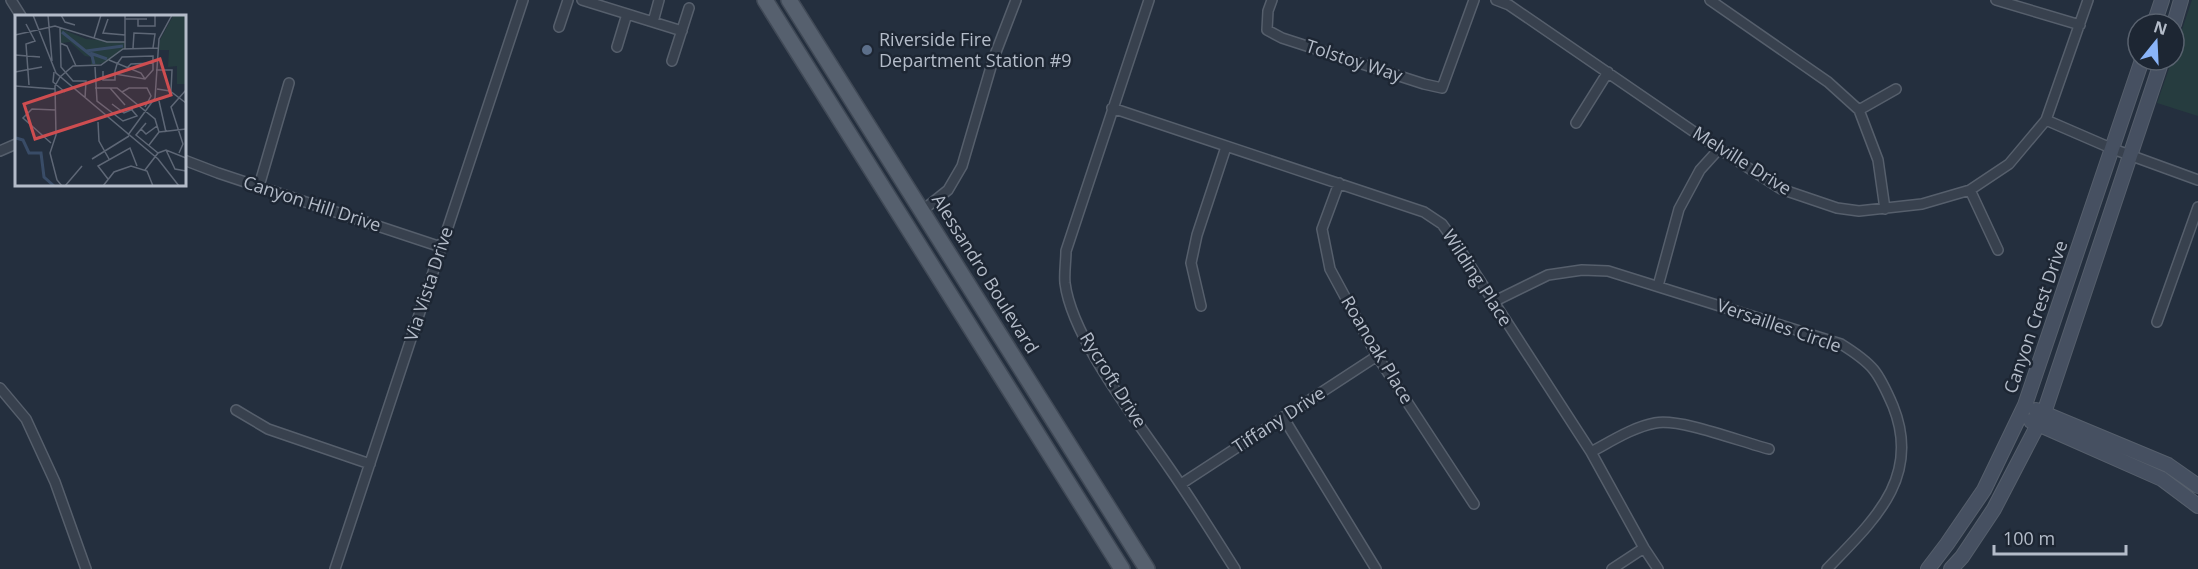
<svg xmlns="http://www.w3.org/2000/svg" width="2198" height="569" font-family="'Open Sans',sans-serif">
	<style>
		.green { fill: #263c3f }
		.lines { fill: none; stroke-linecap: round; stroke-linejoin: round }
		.street-casing { stroke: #565f6c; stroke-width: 12 }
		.secondary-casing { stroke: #565f6c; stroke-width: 16 }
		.primary-casing { stroke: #414a57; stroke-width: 18 }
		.street { stroke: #38414e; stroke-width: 9 }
		.secondary { stroke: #465061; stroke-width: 14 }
		.primary { stroke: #56606e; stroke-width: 15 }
		.service-dot { fill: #5c6f8a; stroke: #1d2633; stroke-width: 2 }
		.labels { text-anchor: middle; stroke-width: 5; stroke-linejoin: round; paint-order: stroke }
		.poi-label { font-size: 18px; fill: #b4bcc9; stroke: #1d2633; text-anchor: start }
		.street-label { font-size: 18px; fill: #b4bcc9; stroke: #1d2633 }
		.inset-river { fill: none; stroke: #394c67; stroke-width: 3 }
		.inset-road { fill: none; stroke: #5e6776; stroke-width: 1.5 }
		.view { fill: #ce4d50; fill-opacity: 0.15; stroke: #ce4d50; stroke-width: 3 }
		.inset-edge { fill: none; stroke: #b4bcc9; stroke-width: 3 }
	</style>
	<rect width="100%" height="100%" fill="#242f3e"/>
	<path class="green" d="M2192,0H2198V116L2157,103L2172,60H2174V53Z"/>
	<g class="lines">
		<g class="street-casing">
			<path id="street" d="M11,0L21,16
				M582,0L682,31
				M1149,0L1066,251C1066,261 1064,273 1065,283C1072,339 1138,422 1170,469C1193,502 1214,536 1235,569
				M1272,0L1268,11L1267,30L1282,38L1424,84L1442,88L1474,0
				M1496,0L1509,5L1719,149L1781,189L1837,208L1859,211L1922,204L1970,190L2009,164L2046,120L2088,0
				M1710,0L1828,82L1859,110L1878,160L1885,209
				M1996,0L2080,25
				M653,22L659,0
				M559,27L568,0
				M617,47L627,14
				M672,61L689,8
				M1112,108L1424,212L1442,224L1455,242L1591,452L1644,548L1658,569
				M1859,110L1896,89
				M2046,120L2113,149L2198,180
				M1576,123L1608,72
				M0,151L16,144
				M184,160L218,173L441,247
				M1339,183L1322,229L1330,269L1377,356L1474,504
				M259,186L289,83
				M1970,190L1998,250
				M923,210L948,190L962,166L993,60L1016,0
				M1658,286L1679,209L1700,170L1719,149
				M1493,302L1548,275L1582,270L1608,271L1841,344C1873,364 1878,371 1893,406C1922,478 1873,521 1827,569
				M1201,306L1191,263L1197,235L1226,147
				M2157,322L2198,207
				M0,388L26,419L55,482L86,569
				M236,410L268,429L370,464
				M1283,417L1376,569
				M1591,452C1610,442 1633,427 1655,423C1681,418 1741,442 1769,449
				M1181,484L1377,356
				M335,569L523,0
				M1612,569L1644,548"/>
		</g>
		<g class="secondary-casing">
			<path id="secondary" d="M2154,24L2162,0
				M2174,24L2181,0
				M2036,410L2168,465L2198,486
				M2031,421L2162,479L2198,506
				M1928,569L1947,544L1984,490L2025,405L2142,60
				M1951,569L1962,557L1994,509L2044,413L2162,60"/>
		</g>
		<g class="primary-casing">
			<path id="primary" d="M765,0L1122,569
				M789,0L1147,569"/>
		</g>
		<use href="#street" class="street"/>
		<use href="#secondary" class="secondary"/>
		<use href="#primary" class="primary"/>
	</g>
	<circle class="service-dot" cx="867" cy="50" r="6"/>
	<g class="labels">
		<g class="poi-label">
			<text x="879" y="46">Riverside Fire<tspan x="879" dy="21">Department Station #9</tspan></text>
		</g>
		<g class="street-label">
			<text transform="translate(1354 61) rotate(18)" y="6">Tolstoy Way</text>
			<text transform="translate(1742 161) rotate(32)" y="6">Melville Drive</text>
			<text transform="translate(312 204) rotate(18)" y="6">Canyon Hill Drive</text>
			<text transform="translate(985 274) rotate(58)" y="6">Alessandro Boulevard</text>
			<text transform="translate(1477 278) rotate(57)" y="6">Wilding Place</text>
			<text transform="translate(429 284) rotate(-72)" y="6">Via Vista Drive</text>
			<text transform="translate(2036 317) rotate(-71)" y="6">Canyon Crest Drive</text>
			<text transform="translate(1779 326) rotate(19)" y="6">Versailles Circle</text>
			<text transform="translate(1377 350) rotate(59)" y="6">Roanoak Place</text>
			<text transform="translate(1113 380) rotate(58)" y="6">Rycroft Drive</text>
			<text transform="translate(1279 420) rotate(-33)" y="6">Tiffany Drive</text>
		</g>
	</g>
	<g transform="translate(15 15)">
		<rect width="171" height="171" fill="#242f3e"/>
		<path d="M158,1H171V69H162V51L153,52L154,35H144L145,25ZM46,14L71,24L110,27V33L92,47L76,51V42L70,41L55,27L46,28Z" fill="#263c3f"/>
		<path class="inset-river" d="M47,17L77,41L79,49M71,36L108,31M75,38L92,44M1,123L8,125L14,138H26L29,162L39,171"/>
		<path class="inset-road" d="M18,0L41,58L143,144L164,171M33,0L37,46M46,0L50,7L60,10M93,4L88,18L110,20M110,4H132M123,4V11H140V0M11,9L20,26L11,29L14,70M45,13L46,52L58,66H71L70,83M0,20L40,11L92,27H110M79,23L86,0M45,28L52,31L61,51M118,33L119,18L140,19L138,33M110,34V0M0,40L25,42M94,45L126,58L130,64M80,52L82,86L108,106L122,101L117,95M112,53L116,49L138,48M141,55H157L156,76M88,56V65H100V56L102,49L107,42L138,41V55L130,64L100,59M0,57L27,52M39,57L38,67L50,77M0,71L40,74M80,73H102L140,104L144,117L134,130M95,73L110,90M142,74L155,76L171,88M107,77L114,73H132L136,81L130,92M144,86L151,117M97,89L109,98L118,94M83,107L84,126L94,144M131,108L121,120L143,138M126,114L131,119L142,111M144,117L171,114M113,120L140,83L144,24L157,0M36,128L8,103L17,94L41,95M151,135L160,154L171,156M164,138L168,129L156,92L171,75M77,144L114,121M130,155L143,138L151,135L171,143M93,164L83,151L115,133L122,151M47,171L42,165L35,138L41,120L40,71L45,62L58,51L86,50L108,34L143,33M50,171L67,151M88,171L99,157L116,151L132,156L138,171"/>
		<path class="view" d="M145,44L156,80L20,124L9,89Z"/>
		<rect width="171" height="171" class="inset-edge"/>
	</g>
	<g transform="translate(2156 42) rotate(18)"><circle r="28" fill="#1d2633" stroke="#59626f" stroke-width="1.5"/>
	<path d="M0-4.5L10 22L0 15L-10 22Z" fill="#8ab4f8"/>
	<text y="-9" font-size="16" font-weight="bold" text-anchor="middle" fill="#b4bcc9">N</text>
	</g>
	<path d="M1994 545v9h132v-9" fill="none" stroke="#b4bcc9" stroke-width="3"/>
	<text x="2003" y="545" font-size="18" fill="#b4bcc9" stroke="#1d2633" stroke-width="4.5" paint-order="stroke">100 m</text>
</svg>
